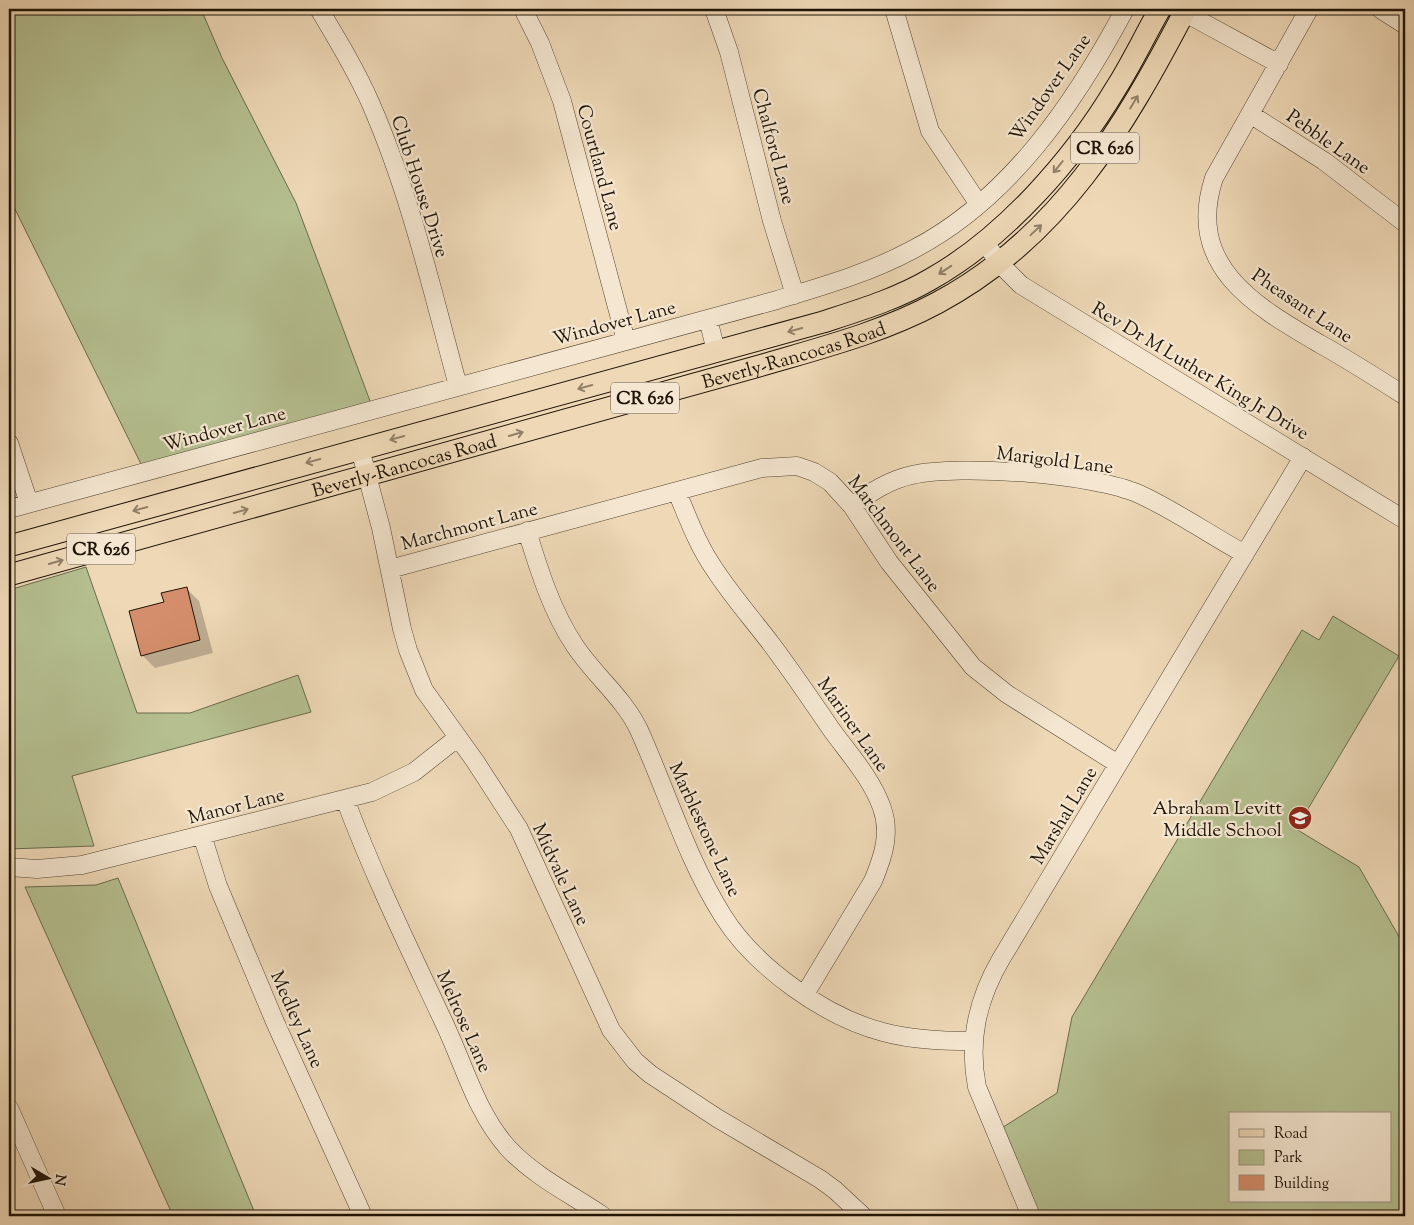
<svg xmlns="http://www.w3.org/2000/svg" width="1414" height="1225" font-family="'Sorts Mill Goudy',serif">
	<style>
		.green { fill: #b5bf90; stroke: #6a6a4c; fill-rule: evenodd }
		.shadow { fill: #0003 }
		.building { fill: #d58e6b; stroke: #1f1407 }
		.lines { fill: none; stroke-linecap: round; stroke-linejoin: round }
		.minor-casing { stroke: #534533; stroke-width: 19 }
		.major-casing { stroke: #1f1407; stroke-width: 23 }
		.minor { stroke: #f4e6d0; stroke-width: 18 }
		.major { stroke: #eed8b6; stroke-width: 21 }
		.oneway { stroke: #918067 }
		.labels { text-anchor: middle; stroke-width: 4.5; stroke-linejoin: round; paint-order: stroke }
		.shield { fill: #f4e6d0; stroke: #5f5343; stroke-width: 1 }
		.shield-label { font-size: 18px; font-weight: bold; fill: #1f1407 }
		.street-label { font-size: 19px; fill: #1f1407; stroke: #f4e6d0 }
		.poi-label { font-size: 19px; fill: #1f1407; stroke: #f4e6d0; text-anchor: end }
	</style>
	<rect width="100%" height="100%" fill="#eed8b6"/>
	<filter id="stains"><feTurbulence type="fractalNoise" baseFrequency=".004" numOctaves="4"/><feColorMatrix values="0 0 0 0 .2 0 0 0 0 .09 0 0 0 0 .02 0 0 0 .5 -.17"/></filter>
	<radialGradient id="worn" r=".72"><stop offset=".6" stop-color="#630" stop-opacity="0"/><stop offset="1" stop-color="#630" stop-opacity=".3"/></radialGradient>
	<path class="green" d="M9,9H201L222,58L296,203L373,409L145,472L9,197Z
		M86,567L137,713H190L298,675L311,712L72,776L94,846L9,849V590Z
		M1333,616L1399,656L1296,829L1359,867L1405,947V1216H1030L997,1131L1057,1093L1072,1017L1302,630L1319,640ZM1230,1114H1390V1201H1230Z
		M118,878L256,1216H173L25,887L96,885Z"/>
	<path class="shadow" d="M186,588L199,601L213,653L155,668L142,655L165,603Z"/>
	<path class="building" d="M187,587L200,640L141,656L129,611L164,602L161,593Z"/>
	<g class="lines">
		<g class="minor-casing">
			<path id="minor" d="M319,9C337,39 356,70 370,102C410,193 432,290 458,386
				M523,9L540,43L562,101L626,341
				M714,9L729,52L772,221L795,295
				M894,9L930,131L978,203
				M1178,9L1279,64
				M1309,9L1214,178C1185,266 1255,306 1320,344C1349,360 1377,378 1405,396
				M1380,9L1405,25
				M1250,114L1324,161L1405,223
				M986,244L1000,264L1021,285L1405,520
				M708,319L716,351
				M9,443L29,503
				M360,449L381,528L402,629L408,650L424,690L475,761L519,829L611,1030L635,1061L650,1074L717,1118L820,1179L835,1190L863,1216
				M677,492C688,518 698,546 715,570C732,596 753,620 772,645C792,672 812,701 831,729C849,754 872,779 882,808C891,834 883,857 873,881L805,994
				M852,506C871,492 889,480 912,475C960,464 1095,474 1139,494C1176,511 1210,535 1245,554
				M9,509L777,300C823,286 869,273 912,250C1009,200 1075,103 1125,9
				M527,531C539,570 552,612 575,646C595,676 623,697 639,730C667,792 687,859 723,916C755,967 825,1017 883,1032C912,1040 943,1041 973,1041
				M390,569L762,468L797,466L814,472L830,482L852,506L889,562L973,667L1007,694L1118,764
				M345,799C374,877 411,952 446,1027C465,1068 477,1113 508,1148C535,1177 571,1194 603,1216
				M202,835L218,886L275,1022L363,1216
				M9,867L37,869L82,865L372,792L414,772L457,738
				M9,1108L57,1216
				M1031,1216L977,1087C968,1041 977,1000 1001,959L1303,457"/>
		</g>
		<g class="major-casing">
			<g id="major">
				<path d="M9,546L823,322C860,310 897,299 931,279C1004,238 1073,160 1116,88C1132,63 1145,35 1160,9"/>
				<path id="s1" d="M9,575L766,364C824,347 883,332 937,303C1059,238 1124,128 1186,9"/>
			</g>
		</g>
		<use href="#minor" class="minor"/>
		<use href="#major" class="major"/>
	</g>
	<defs><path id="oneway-shaft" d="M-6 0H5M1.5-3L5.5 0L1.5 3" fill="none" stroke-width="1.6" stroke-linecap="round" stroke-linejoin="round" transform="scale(1.25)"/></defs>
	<g class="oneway">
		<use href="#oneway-shaft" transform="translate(1134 102) rotate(-59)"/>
		<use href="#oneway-shaft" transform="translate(1058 167) rotate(129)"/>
		<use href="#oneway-shaft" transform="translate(1036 230) rotate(-43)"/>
		<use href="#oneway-shaft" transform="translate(945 270) rotate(147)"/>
		<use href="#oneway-shaft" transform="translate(795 330) rotate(165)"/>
		<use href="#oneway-shaft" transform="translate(585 387) rotate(165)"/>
		<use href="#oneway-shaft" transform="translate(516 434) rotate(-16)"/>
		<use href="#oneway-shaft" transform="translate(397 438) rotate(165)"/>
		<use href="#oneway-shaft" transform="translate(313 461) rotate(165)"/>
		<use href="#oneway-shaft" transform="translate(140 509) rotate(165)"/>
		<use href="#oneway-shaft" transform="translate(241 511) rotate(-15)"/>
		<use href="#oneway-shaft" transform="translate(56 562) rotate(-16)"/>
	</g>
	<defs>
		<g id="school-disc" transform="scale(1.25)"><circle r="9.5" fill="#8f2418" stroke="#f4e6d0"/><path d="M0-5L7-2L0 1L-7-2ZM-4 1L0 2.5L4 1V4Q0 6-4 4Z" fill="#fff"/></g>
	</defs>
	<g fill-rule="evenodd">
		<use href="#school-disc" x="1300" y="818"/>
	</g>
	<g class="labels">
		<g class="shield">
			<rect x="1071" y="132.5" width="68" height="31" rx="4"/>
			<rect x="611" y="382.5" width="68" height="31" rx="4"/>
			<rect x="67" y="533.5" width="68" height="31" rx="4"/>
		</g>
		<g class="shield-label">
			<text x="1105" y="154">CR 626</text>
			<text x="645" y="404">CR 626</text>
			<text x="101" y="555">CR 626</text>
		</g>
		<g class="street-label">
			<text transform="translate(1049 87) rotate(-55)" y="7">Windover Lane</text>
			<text transform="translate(1329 141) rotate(35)" y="7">Pebble Lane</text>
			<text transform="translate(775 146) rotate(75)" y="7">Chalford Lane</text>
			<text transform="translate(601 167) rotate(75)" y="7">Courtland Lane</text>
			<text transform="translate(421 186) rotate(72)" y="7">Club House Drive</text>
			<text transform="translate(1303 305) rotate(34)" y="7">Pheasant Lane</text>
			<text transform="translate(614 322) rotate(-15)" y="7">Windover Lane</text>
			<text dy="7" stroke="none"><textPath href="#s1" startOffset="815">Beverly-Rancocas Road</textPath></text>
			<text transform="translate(1201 370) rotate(31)" y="7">Rev Dr M Luther King Jr Drive</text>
			<text transform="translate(224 428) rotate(-15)" y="7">Windover Lane</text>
			<text transform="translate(1055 459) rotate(7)" y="7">Marigold Lane</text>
			<text dy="7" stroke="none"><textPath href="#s1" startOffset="410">Beverly-Rancocas Road</textPath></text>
			<text transform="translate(469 525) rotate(-15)" y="7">Marchmont Lane</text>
			<text transform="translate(895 533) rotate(53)" y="7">Marchmont Lane</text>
			<text transform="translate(854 724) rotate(55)" y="7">Mariner Lane</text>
			<text transform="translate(236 805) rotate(-14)" y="7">Manor Lane</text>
			<text transform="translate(1063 815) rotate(-59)" y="7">Marshal Lane</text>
			<text transform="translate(706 829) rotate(65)" y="7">Marblestone Lane</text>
			<text transform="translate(562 874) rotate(65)" y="7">Midvale Lane</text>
			<text transform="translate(298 1019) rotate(66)" y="7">Medley Lane</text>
			<text transform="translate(465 1021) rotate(66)" y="7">Melrose Lane</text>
		</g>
		<g class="poi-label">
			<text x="1282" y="814">Abraham Levitt<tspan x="1282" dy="22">Middle School</tspan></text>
		</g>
	</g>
	<rect width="1414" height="1225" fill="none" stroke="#eed8b6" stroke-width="30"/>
	<rect x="10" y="10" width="1394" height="1205" fill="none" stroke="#1f1407" stroke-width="2.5"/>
	<rect x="15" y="15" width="1384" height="1195" fill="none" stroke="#1f1407"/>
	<rect x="1229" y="1112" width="162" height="90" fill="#f4e6d0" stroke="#9f9280"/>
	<rect x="1239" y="1129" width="25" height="8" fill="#eed8b6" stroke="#9f9280"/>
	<text x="1274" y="1138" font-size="15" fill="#1f1407">Road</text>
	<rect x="1239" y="1150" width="25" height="15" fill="#b5bf90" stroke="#9f9280"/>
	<text x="1274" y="1162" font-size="15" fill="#1f1407">Park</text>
	<rect x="1239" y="1175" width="25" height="15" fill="#d58e6b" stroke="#9f9280"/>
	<text x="1274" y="1188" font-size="15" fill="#1f1407">Building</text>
	<g transform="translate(48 1178) rotate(99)" stroke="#f4e6d0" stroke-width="4" paint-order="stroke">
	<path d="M0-4L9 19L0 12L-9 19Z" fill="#1f1407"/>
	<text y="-8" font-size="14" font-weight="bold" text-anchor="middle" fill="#1f1407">N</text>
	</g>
	<rect width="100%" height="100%" filter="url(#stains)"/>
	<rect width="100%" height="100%" fill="url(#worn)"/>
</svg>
